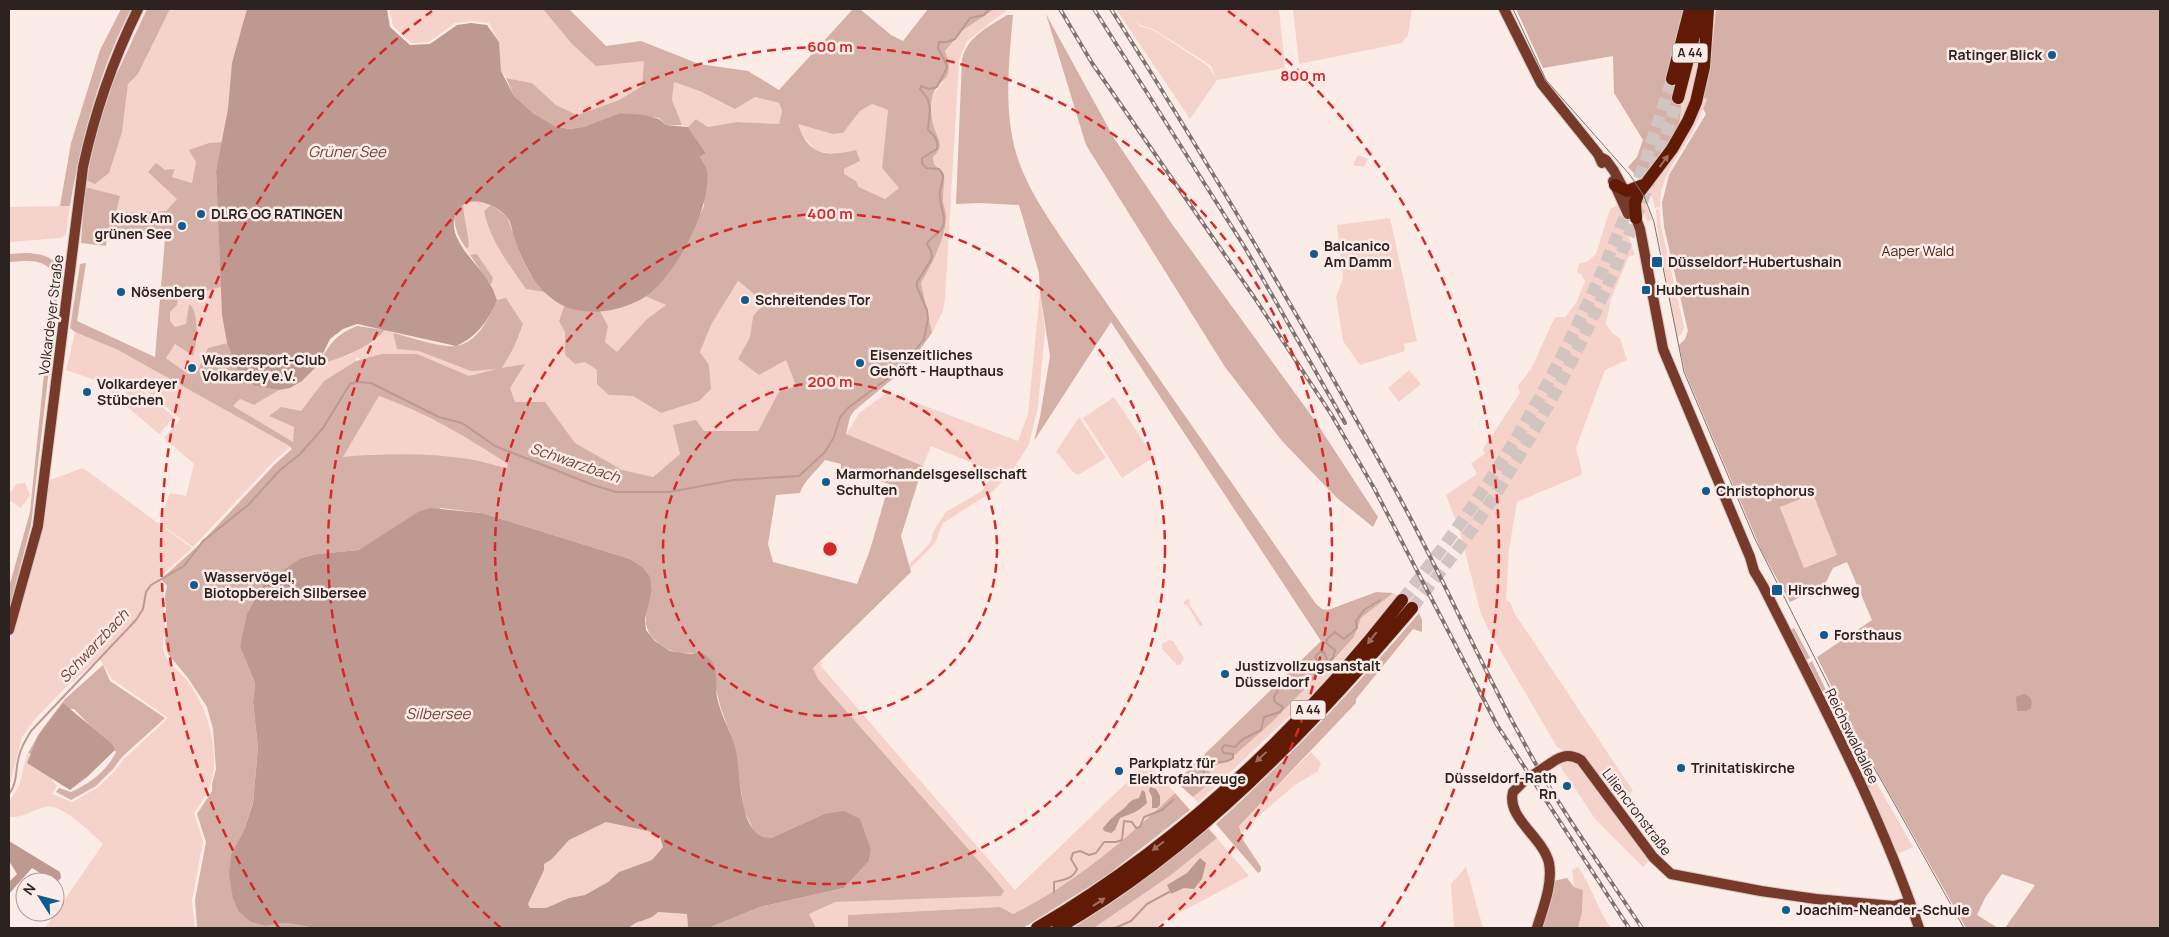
<svg xmlns="http://www.w3.org/2000/svg" width="2169" height="937" font-family="Manrope,sans-serif">
	<style>
		.green { fill: #f5d3ca; fill-rule: evenodd }
		.forest { fill: #d5b0a6; fill-rule: evenodd }
		.water { fill: #bd998f; fill-rule: evenodd }
		.lines { fill: none; stroke-linecap: round; stroke-linejoin: round }
		.stream { stroke: #bd998f; stroke-width: 2 }
		.highway-tunnel { stroke: #d2c4c0; stroke-width: 12; stroke-dasharray: 12 6; stroke-linecap: butt }
		.major-casing { stroke: #d7c8c4; stroke-width: 12 }
		.highway-casing { stroke: #d7c8c4; stroke-width: 14 }
		.major { stroke: #773a2a; stroke-width: 10 }
		.highway { stroke: #601a06; stroke-width: 12 }
		.tram { stroke: #7f7370; stroke-width: 1 }
		.rail-casing { stroke: #7f7370; stroke-width: 4 }
		.rail { stroke: #fcece8; stroke-width: 2; stroke-dasharray: 5.5; stroke-linecap: butt }
		.major-bridge-casing { stroke: #d7c8c4; stroke-width: 12; stroke-linecap: butt }
		.major-bridge { stroke: #773a2a; stroke-width: 10 }
		.oneway { fill: #9e6e60 }
		.ring { fill: none; stroke: #d62828; stroke-width: 2.5; stroke-dasharray: 9 6 }
		.poi-dot { fill: #115b8f; stroke: #fcece8; stroke-width: 2 }
		.labels { text-anchor: middle; stroke-width: 5; stroke-linejoin: round; paint-order: stroke }
		.shield { fill: #fcece8; stroke: #6a5f5c; stroke-width: 1 }
		.shield-label { font-size: 12px; font-weight: bold; fill: #2c2220 }
		.poi-label { font-size: 14px; font-weight: bold; fill: #2c2220; stroke: #fcece8; text-anchor: start }
		.park-label { font-size: 14px; fill: #542317; stroke: #fcece8 }
		.street-label { font-size: 14px; fill: #2c2220; stroke: #fcece8 }
		.water-label { font-size: 15px; font-style: italic; fill: #764234; stroke: #fcece8 }
		.centre { fill: #d62828; stroke: #fcece8; stroke-width: 2.5 }
		.ring-label { font-size: 15px; text-anchor: middle; font-weight: bold; fill: #d62828; stroke: #fcece8; stroke-width: 5; stroke-linejoin: round; paint-order: stroke }
	</style>
	<rect width="100%" height="100%" fill="#fcece8"/>
	<path class="green" d="M170,9H247L222,142L209,143L196,162L192,183L172,177L175,170L148,172L178,199L166,211L115,213L85,187L86,180L122,132L128,84L138,74Z
		M389,9H543L571,43L644,60L642,86L619,100L576,115L556,105L532,83L506,78L501,71L499,42L489,23L472,21L455,23L429,42L411,43L393,26Z
		M995,9H1008L967,41L959,61L945,300L943,311L932,333L921,283C932,267 946,236 946,215C946,210 943,205 943,200C943,191 945,183 944,174L934,164L933,157C946,144 938,143 934,129C932,122 931,109 932,101C932,94 937,90 941,85C949,76 949,61 945,51L963,30Z
		M1116,9H1279L1285,68L1217,80L1190,119ZM1132,18L1140,25L1153,29L1204,61L1211,66L1216,78L1208,66L1153,30L1140,26Z
		M1293,9H1412L1408,35L1402,43L1299,64Z
		M1703,24L1697,91L1672,138L1680,97Z
		M1713,38L1702,96L1707,99C1702,111 1697,124 1691,135C1677,159 1659,178 1660,207L1655,208L1653,199L1646,187L1682,137L1710,40Z
		M674,82L702,92L755,97L779,103L782,111L779,124L737,122L708,127L696,119L688,127L682,125L672,100Z
		M872,104L888,110L882,168L899,188L885,199L859,187L856,181L844,175V169L853,165L836,154L816,151L801,134L797,123L833,134L843,133L860,111Z
		M1358,155L1368,159L1364,167L1353,165Z
		M1642,193L1652,220L1647,221L1639,199Z
		M478,201C488,204 502,209 508,218C517,232 519,255 528,272C537,286 551,296 564,306L559,321L565,332V355L585,362L597,370L598,384L609,395L633,396L661,413L699,401L709,365L700,352L712,323L737,281L766,303L753,316L750,337L739,359L786,360L796,386L779,393L758,431H704L676,436L680,454L653,477L637,476L386,377L356,357V361L324,381L301,412L281,407L269,416L294,427L293,443L233,406L240,399L254,405L279,390L290,388L302,381L317,366L351,354L376,341L385,330L420,340L456,348L471,342L480,332L497,300C495,295 493,290 491,285C483,270 434,219 463,204C467,202 473,202 478,201Z
		M1618,205L1635,255L1629,256L1611,299L1606,324L1612,333L1620,338L1627,360L1605,370L1602,378L1576,448L1582,472L1581,475L1517,502L1509,550L1506,600L1510,602L1515,614L1633,791L1617,802L1566,752L1557,747L1489,631L1481,614L1460,532L1446,495L1477,474L1471,463L1485,454L1483,449L1520,393L1518,386L1531,369L1555,317H1565L1577,302L1585,281L1581,274L1577,273L1579,264L1588,261L1596,254L1610,209Z
		M70,206L66,235L61,238L9,242V207Z
		M1659,209L1661,226L1684,327L1682,333L1677,338L1657,227L1656,210Z
		M1390,218L1417,341L1404,344L1405,351L1360,365L1343,341L1336,297L1343,278L1337,225Z
		M221,287L222,315L227,343L208,348L196,374H188L166,358L175,344L193,356L189,304L186,324L175,327L170,321V312L177,305L179,294L202,292Z
		M1040,292L1045,331L1038,407L1029,444L1010,474L992,492L943,523L935,543L910,569L909,565L930,543L934,530L946,512L982,491L994,472L931,446L923,466L846,435L859,413L888,392L1018,441L1028,414Z
		M645,296L666,305L647,319L617,353L605,342L608,326L600,311L622,307Z
		M75,332L118,350L291,446L273,462L193,547L159,523L170,493L186,496L194,464L164,438L180,419L131,378L115,396L95,380L66,370Z
		M1409,370L1421,384L1399,402L1388,388Z
		M134,383L174,417L159,434L119,400Z
		M379,396C427,414 466,436 509,464L507,468C454,456 397,451 343,457Z
		M1114,397L1154,457L1122,478L1083,418Z
		M1079,417L1106,458L1078,475C1069,471 1065,459 1056,452Z
		M83,468L192,548L159,578L164,585C162,599 165,613 165,627C164,637 161,646 166,657C171,666 180,672 186,679C208,706 223,758 208,791C205,799 198,806 194,813L203,842L192,900L195,928H45L103,844C91,833 61,802 45,807C33,810 22,818 10,817L9,802L19,786L27,754L34,757L57,786L52,794L72,802L97,788L115,771L124,759L168,718L112,679L99,658L63,690L36,718L22,737L9,788V644L36,548L47,481Z
		M25,483L30,495L21,508L9,500V495L16,484Z
		M1813,494L1837,555L1804,568L1780,506Z
		M1393,593L1398,596L1314,693L1198,803L1193,797L1215,779L1207,769L1217,767L1272,722L1330,665L1354,637L1360,619Z
		M1186,599L1190,600L1189,604L1203,625L1200,626L1187,605L1183,604Z
		M1169,640L1173,641L1184,658L1180,665H1177L1162,649V644Z
		M820,662L823,663L820,665L1015,890L1147,763L1175,793C1125,840 1074,884 1013,914L1000,907L848,915V928H816L808,914L834,902L1000,896L985,868L818,679L813,668Z
		M1311,752L1321,763L1318,771L1295,785L1248,825L1242,833L1239,826Z
		M1563,759L1576,761L1651,859L1643,867L1595,819L1557,761Z
		M1877,784L1913,847L1897,854L1867,788Z
		M606,822L648,831L660,837L663,847L652,860L619,872L608,882L585,895L569,898L546,908H530L528,904L538,883L543,864L552,859L569,840Z
		M1217,838L1249,876L1158,924L1161,928H1094L1171,875Z
		M1466,867L1483,928H1454L1451,884Z
		M1578,867C1592,886 1597,909 1611,928H1578L1582,912L1583,890L1574,887L1572,870Z
		M658,912L687,914L688,928H629C638,919 649,922 658,912Z"/>
	<path class="forest" d="M121,9H131C99,71 82,137 70,206H60L71,143L100,50Z
		M147,9H170L138,74L128,84L122,132L109,173L95,184L86,180L104,101Z
		M543,9H569L606,46L641,41L699,64L748,71L779,90L853,9H860L891,35L903,41L928,9H995L963,30L945,51C958,83 935,78 932,99C930,107 932,123 935,130C939,143 945,145 933,157L934,164L944,174C945,183 943,191 943,200C943,205 946,210 946,215C946,237 932,265 921,283L932,333L907,367L854,411L850,417L846,434L923,466L901,536L911,572L813,668L818,679L985,868L1004,891L1001,896L835,902L809,914L816,928H711V927L760,907L844,888L869,861L871,850L824,814L771,838H762L755,834L744,810L734,743L721,709L716,689L693,653C683,655 672,652 664,647C644,634 643,623 649,601C649,598 652,593 652,589C651,576 640,565 630,559L482,513L441,508L359,550L317,554L301,558L292,566L240,647L255,683L253,702L258,748L253,802L244,830L231,854L233,899L238,911L250,922L265,926L286,923L316,928H197L195,900L206,842L197,814L212,791V784L216,769L213,729L207,707L188,678L168,654L165,642L167,629L165,596L167,586L161,579L200,544L275,464L292,449L288,445L118,350L75,332L70,328L80,264L86,263L77,321L155,357L165,239L108,232L106,246L81,243L85,187L120,196L116,213L166,211L177,199L148,172L156,163L165,170L175,169L172,177L192,183L196,162L189,150L209,143L222,142L216,171L221,287L202,292L179,294L177,305L170,312V321L175,327L186,324L189,304C200,311 197,345 193,356L175,344L166,358L188,374H196L208,348L227,343L236,367L255,386L279,390L254,405L240,399L233,406L293,442L294,427L269,416L281,407L301,411L324,381L356,361L382,354H417L469,376L497,369L471,371L419,351L397,349L393,333C449,348 470,363 497,300L506,298L523,324L514,347L502,368L525,364L510,388L515,402H545L575,443L622,470L653,477L680,454L673,425L696,420L704,431H758L779,392L796,386L786,360L759,375L738,359L750,337L753,316L765,303L738,281L712,323L700,352L709,365L711,389L699,401L661,413L633,396L609,395L597,384V370L585,362L575,364L565,355V332L559,321L564,306L600,311L608,326L605,342L617,352L647,319L666,305L645,296L666,276L681,254L704,206L700,157L706,153L688,127L696,119L708,127L737,122L779,124L782,111L779,103L755,97L735,109L702,92L674,82L672,100L682,125H666L659,118L620,113L583,127L569,129L555,126L533,113L514,96L506,78L532,83L556,105L577,115L619,100L642,86L644,61L596,66L571,43ZM872,104L888,110L882,168L899,188L885,199L859,187L856,181L844,174V169L860,161L856,150C827,157 808,156 798,124L833,134L843,133L860,111ZM379,396C426,413 467,437 508,464L507,468C496,466 485,462 474,460C435,453 382,453 343,457ZM825,460L841,464V469L889,484L870,550L857,584L773,562L768,544L776,495L800,493C804,480 817,471 825,460Z
		M1516,9H1685L1678,79L1681,108L1679,125L1672,138L1642,182L1628,167L1637,157L1643,140L1614,93L1613,56L1543,68Z
		M1716,9H2160V928H2005L2035,885L2002,874L1985,898L1977,915L1998,928H1966L1850,724L1817,657L1872,620L1847,562L1833,568L1824,586L1790,602L1762,552L1685,372L1679,345L1685,339L1688,331L1664,227L1662,203L1669,175L1706,114L1703,109L1707,99L1702,97L1713,38ZM1813,494L1837,555L1804,568L1780,507Z
		M1046,14L1114,138L1172,224L1316,422L1378,517L1373,527L1337,498L1282,441L1225,367L1086,145Z
		M1007,15H1013C1009,61 1003,111 1017,156C1028,191 1051,222 1071,252L1316,604L1322,609L1328,610L1376,592L1393,593L1361,618L1354,637L1329,665L1272,722L1228,761L1207,769L1215,779L1193,797L1176,782L1321,641L1111,322L1034,441L1040,417L1050,356L1040,292L1039,273L1019,205L980,203L956,204L962,59C968,36 988,27 1007,15Z
		M463,204C464,219 468,232 469,246L467,249C457,236 448,217 463,204Z
		M491,205L507,217L522,259L530,274L545,292L526,289C508,263 491,242 484,211Z
		M26,253C43,254 56,256 60,274L31,525L9,610V587L30,512L54,275C46,257 25,261 9,262V254Z
		M477,254L493,278L491,285L470,255Z
		M357,326L385,330C368,350 341,357 317,366C329,346 334,335 357,326Z
		M1419,613L1422,620V632L1413,629L1356,699V703L1239,826L1243,840L1261,867V871L1258,873L1216,824C1289,758 1355,688 1419,613Z
		M1794,628L1810,658L1806,660L1790,630Z
		M1812,661L1844,728L1877,784L1867,788L1808,664Z
		M103,665L110,681L165,718L122,757L113,769L96,786L71,800L56,792L59,788L71,792C90,783 106,772 116,752L74,709H65L33,755L28,753L40,732L65,699Z
		M1175,793L1190,810L1106,876L1023,928H848V915L1000,907L1013,914C1074,884 1125,840 1175,793Z
		M1208,828L1217,838L1171,875L1094,928H1073L1123,895Z
		M1567,878L1574,887L1583,890L1582,912L1578,928H1541L1553,881Z"/>
	<path class="water" d="M247,9H387L390,27L410,45L430,44L457,25L471,23L487,25L499,42L501,71L514,96L533,113L555,126L569,129L583,127L620,113L644,115L659,119L666,125L688,127L706,153L700,157C702,161 706,167 707,171C712,207 675,277 645,297C623,311 588,317 564,306C537,293 523,264 514,237C512,231 511,220 506,216C491,200 458,192 454,221C451,244 482,267 491,286C494,290 495,296 497,300C488,321 477,337 456,346L357,324L343,329L330,339L317,366L302,381L290,388L279,390L255,386L244,378L236,367L227,343L222,315L216,171L228,109L232,63Z
		M430,508L482,513L630,559L642,567L650,577L652,590L645,619L646,630L655,641L670,651L688,654L702,653C722,665 714,678 717,697C720,713 729,728 734,743C742,766 736,840 771,838L824,814L844,811L860,819L871,850L869,861L844,888L760,907L711,927L688,928L687,914L658,912C647,923 639,918 629,928H316L286,923L265,926L250,922L238,911L233,899L229,875L231,854L244,830L253,803L258,748L253,702L255,683L240,647L247,614L264,584L301,558L317,554L359,550L418,512ZM606,822L648,831L660,837L663,847L652,860L619,872L608,882L585,895L569,898L546,908H530L528,904L544,870V864L552,859L569,840Z
		M2024,694C2032,697 2032,701 2031,708L2025,711H2017L2016,697Z
		M63,703L112,744L115,750L87,777L70,790L27,763L38,736Z
		M1150,787L1156,789L1160,796V805L1157,808H1152V797L1149,791Z
		M1142,790L1145,792L1147,803C1138,812 1131,814 1120,818L1115,830L1111,833L1104,831L1103,828C1111,818 1113,817 1122,810C1130,804 1127,801 1139,798Z
		M9,841L60,872L61,878L56,883L32,868L9,894V882L17,874L9,861Z
		M1200,858L1206,863L1202,879L1194,889L1184,888L1171,894L1167,885L1187,873Z"/>
	<g class="lines">
		<path class="stream" d="M1186,786L1204,777V763L1208,761C1217,762 1225,764 1233,758V754L1223,753L1222,748L1225,745L1235,747L1243,739L1261,730L1264,717L1280,712L1283,707L1275,702L1274,697L1282,683L1296,690L1302,681L1314,678L1320,667L1315,657L1320,652H1324L1328,662L1333,658L1335,650L1326,643L1327,639L1335,632L1344,639L1357,628L1356,621L1364,610L1380,600
			M9,794C18,783 15,769 19,756C21,747 26,739 31,731L136,620L143,609L146,592L151,585L184,566L203,541L248,505L279,471L300,454L323,428L350,384L357,382L371,383L439,417L462,423L495,446L593,485L616,492H669L734,480L799,476L825,452L834,437L840,417L849,407L902,368L924,339L928,319L927,310L917,287V282L932,258L931,251L927,244C931,235 942,234 944,223C945,213 938,202 940,191C941,181 947,177 939,169L926,168L922,163V158L937,149C938,139 935,136 928,130L930,109L928,99L920,89L921,86L929,89L937,87C940,80 945,74 947,66L938,48L939,42H947L955,39L970,18L984,15L989,9
			M1054,892V882C1063,880 1073,879 1077,869L1071,859L1073,853L1080,851L1089,855L1096,853L1104,842H1116L1122,840L1124,821L1132,822L1136,828L1140,827L1144,817L1162,810L1173,800
			M1115,928L1131,921L1147,904L1169,892"/>
		<path class="highway-tunnel" d="M1402,600C1424,572 1446,544 1466,515C1532,421 1587,315 1628,208C1645,165 1658,122 1672,79
			M1412,608C1445,566 1478,525 1505,479C1580,359 1636,232 1678,98"/>
		<g class="major-casing">
			<path id="major" d="M1504,9L1541,83L1598,154L1602,163
				M1600,157L1606,160L1614,171L1629,199L1640,229L1663,349L1750,557L1754,571L1763,586C1819,698 1879,809 1919,928
				M1613,181L1628,214
				M9,630L38,526L83,167C95,111 113,60 138,9
				M1551,763C1561,756 1569,753 1581,760L1653,857L1671,874L1761,891L1816,899L1893,906L1910,902
				M1524,781L1513,792C1506,818 1543,837 1549,863C1553,884 1543,908 1537,928"/>
		</g>
		<g class="highway-casing">
			<path id="highway" d="M1672,79L1690,9
				M1678,98L1701,9
				M1615,185L1627,191L1643,185
				M1636,218L1635,203L1638,194L1672,149L1688,121L1696,102L1704,67L1708,9
				M1037,928C1179,845 1301,729 1402,600
				M1058,928C1196,849 1310,728 1412,608"/>
		</g>
		<use href="#major" class="major"/>
		<use href="#highway" class="highway"/>
		<path class="tram" d="M1513,9L1546,80L1630,175L1644,196L1654,222L1684,372L1755,539L1849,726L1880,778L1964,928"/>
		<g class="rail-casing">
			<path id="rail" d="M1060,9L1092,63L1254,297L1331,414L1374,488L1497,725L1629,928
				M1094,9L1244,246L1345,423
				M1111,9C1211,167 1306,328 1396,491C1441,573 1477,658 1522,739C1557,805 1601,866 1642,928"/>
		</g>
		<use href="#rail" class="rail"/>
		<g class="major-bridge-casing">
			<path id="major-bridge" d="M1524,781L1551,763"/>
		</g>
		<use href="#major-bridge" class="major-bridge"/>
	</g>
	<defs><path id="oneway-solid" d="M-6-.8H1V-3.2L6.5 0L1 3.2V.8H-6Z" transform="scale(1.25)"/></defs>
	<g class="oneway">
		<use href="#oneway-solid" transform="translate(1664 161) rotate(-54)"/>
		<use href="#oneway-solid" transform="translate(1372 638) rotate(128)"/>
		<use href="#oneway-solid" transform="translate(1261 757) rotate(137)"/>
		<use href="#oneway-solid" transform="translate(1158 846) rotate(143)"/>
		<use href="#oneway-solid" transform="translate(1099 902) rotate(-34)"/>
	</g>
	<g class="ring">
		<circle cx="830" cy="549" r="167"/>
		<circle cx="830" cy="549" r="335"/>
		<path d="M501 928A502 502 0 1 1 1159 928"/>
		<path d="M279 928A669 669 0 0 1 432 11M1228 11A669 669 0 0 1 1381 928"/>
	</g>
	<g class="poi-dot">
		<circle cx="2052" cy="55" r="5"/>
		<circle cx="201" cy="214" r="5"/>
		<circle cx="182" cy="226" r="5"/>
		<circle cx="1314" cy="254" r="5"/>
		<rect x="1651" y="256" width="12" height="12" rx="2.5"/>
		<rect x="1641" y="285" width="10" height="10" rx="2.5"/>
		<circle cx="121" cy="292" r="5"/>
		<circle cx="745" cy="300" r="5"/>
		<circle cx="860" cy="363" r="5"/>
		<circle cx="192" cy="368" r="5"/>
		<circle cx="87" cy="392" r="5"/>
		<circle cx="826" cy="482" r="5"/>
		<circle cx="1706" cy="491" r="5"/>
		<circle cx="194" cy="585" r="5"/>
		<rect x="1771" y="584" width="12" height="12" rx="2.5"/>
		<circle cx="1824" cy="635" r="5"/>
		<circle cx="1225" cy="674" r="5"/>
		<circle cx="1681" cy="768" r="5"/>
		<circle cx="1119" cy="771" r="5"/>
		<circle cx="1567" cy="786" r="5"/>
		<circle cx="1786" cy="910" r="5"/>
	</g>
	<g class="labels">
		<g class="shield">
			<rect x="1672.5" y="43.5" width="35" height="19" rx="4"/>
			<rect x="1290.5" y="700.5" width="35" height="19" rx="4"/>
		</g>
		<g class="shield-label">
			<text x="1690" y="57">A 44</text>
			<text x="1308" y="714">A 44</text>
		</g>
		<g class="poi-label">
			<text x="2042" y="60" text-anchor="end">Ratinger Blick</text>
			<text x="211" y="219">DLRG OG RATINGEN</text>
			<text x="172" y="223" text-anchor="end">Kiosk Am<tspan x="172" dy="16">grünen See</tspan></text>
			<text x="1324" y="251">Balcanico<tspan x="1324" dy="16">Am Damm</tspan></text>
			<text x="1668" y="267">Düsseldorf-Hubertushain</text>
			<text x="1656" y="295">Hubertushain</text>
			<text x="131" y="297">Nösenberg</text>
			<text x="755" y="305">Schreitendes Tor</text>
			<text x="870" y="360">Eisenzeitliches<tspan x="870" dy="16">Gehöft - Haupthaus</tspan></text>
			<text x="202" y="365">Wassersport-Club<tspan x="202" dy="16">Volkardey e.V.</tspan></text>
			<text x="97" y="389">Volkardeyer<tspan x="97" dy="16">Stübchen</tspan></text>
			<text x="836" y="479">Marmorhandelsgesellschaft<tspan x="836" dy="16">Schulten</tspan></text>
			<text x="1716" y="496">Christophorus</text>
			<text x="204" y="582">Wasservögel,<tspan x="204" dy="16">Biotopbereich Silbersee</tspan></text>
			<text x="1788" y="595">Hirschweg</text>
			<text x="1834" y="640">Forsthaus</text>
			<text x="1235" y="671">Justizvollzugsanstalt<tspan x="1235" dy="16">Düsseldorf</tspan></text>
			<text x="1129" y="768">Parkplatz für<tspan x="1129" dy="16">Elektrofahrzeuge</tspan></text>
			<text x="1691" y="773">Trinitatiskirche</text>
			<text x="1557" y="783" text-anchor="end">Düsseldorf-Rath<tspan x="1557" dy="16">Rn</tspan></text>
			<text x="1796" y="915">Joachim-Neander-Schule</text>
		</g>
		<g class="park-label">
			<text x="1918" y="256">Aaper Wald</text>
		</g>
		<g class="street-label">
			<text transform="translate(51 315) rotate(-83)" y="5">Volkardeyer Straße</text>
			<text transform="translate(1852 736) rotate(64)" y="5">Reichswaldallee</text>
			<text transform="translate(1637 812) rotate(53)" y="5">Liliencronstraße</text>
		</g>
		<g class="water-label">
			<text x="347" y="157">Grüner See</text>
			<text transform="translate(575 463) rotate(19)" y="5">Schwarzbach</text>
			<text transform="translate(94 646) rotate(-47)" y="5">Schwarzbach</text>
			<text x="438" y="719">Silbersee</text>
		</g>
	</g>
	<circle cx="830" cy="549" r="8" class="centre"/>
	<g class="ring-label">
		<text x="830" y="52">600 m</text>
		<text x="1303" y="81">800 m</text>
		<text x="830" y="219">400 m</text>
		<text x="830" y="387">200 m</text>
	</g>
	<rect width="2169" height="937" fill="none" stroke="#2c2220" stroke-width="20"/>
	<g transform="translate(40 897) rotate(306)"><circle r="24" fill="#fcece8" stroke="#a99b98"/>
	<path d="M0-4L9 19L0 12L-9 19Z" fill="#115b8f"/>
	<text y="-8" font-size="14" font-weight="bold" text-anchor="middle" fill="#2c2220">N</text>
	</g>
</svg>
